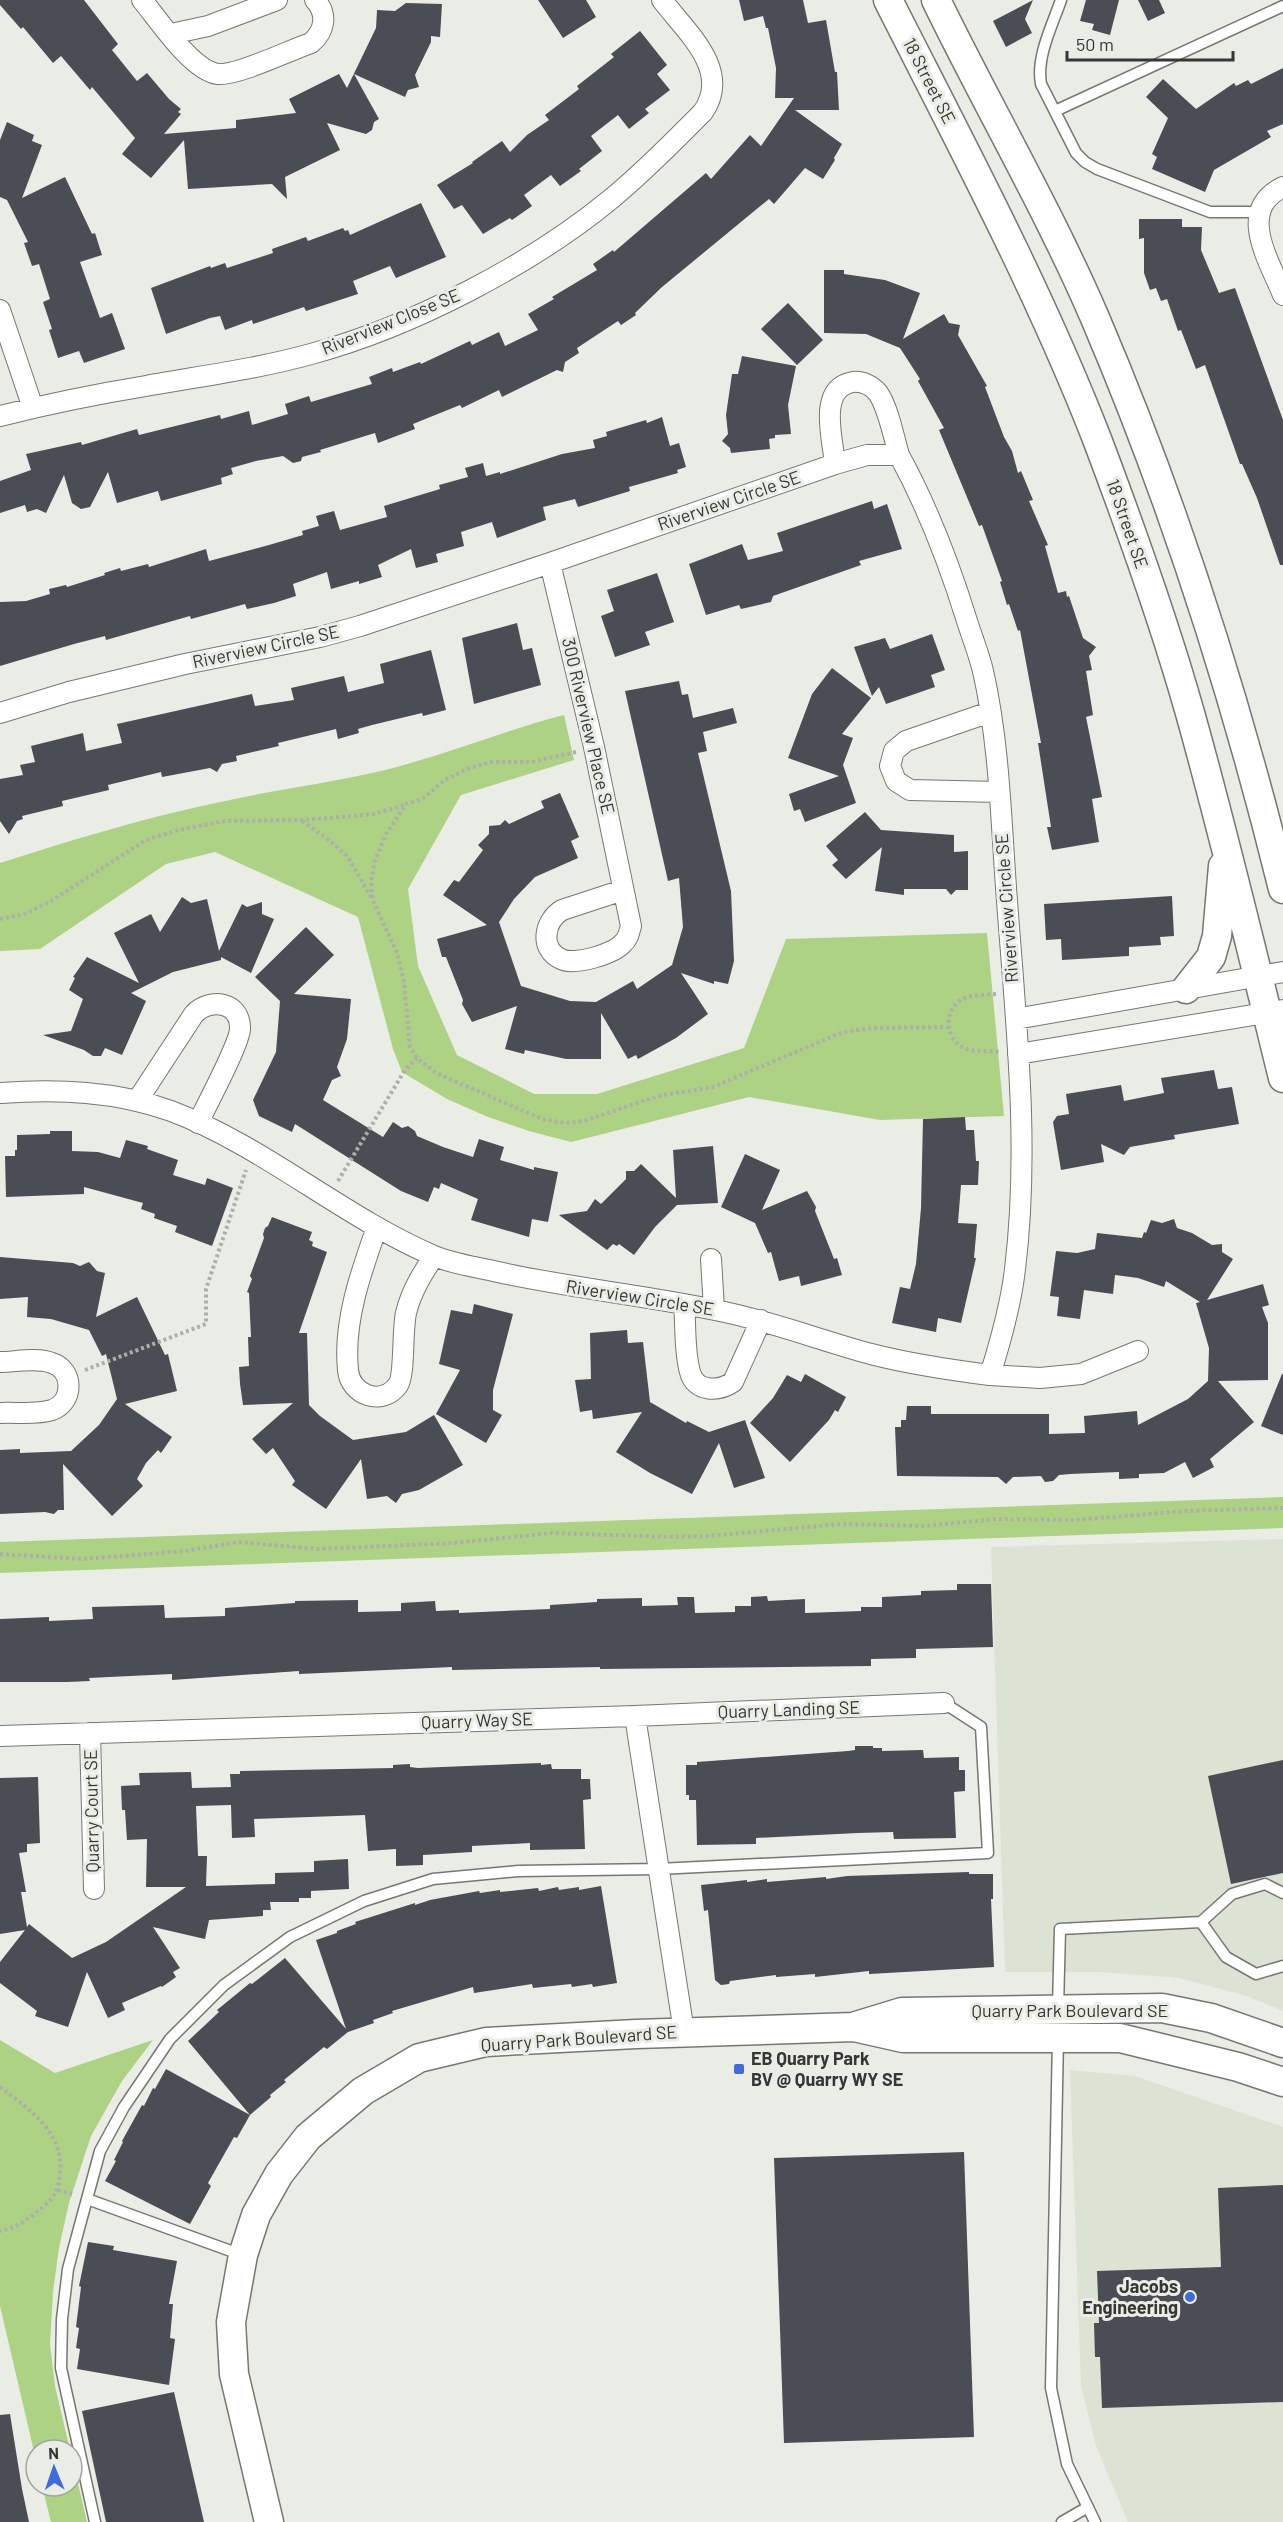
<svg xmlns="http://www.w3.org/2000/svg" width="1283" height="2522" font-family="Barlow,sans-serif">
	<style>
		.built { fill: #dce3d5 }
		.green { fill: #add283 }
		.building { fill: #4a4d53 }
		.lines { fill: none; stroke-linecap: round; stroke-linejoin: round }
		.lane-casing { stroke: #757871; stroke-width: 13 }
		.street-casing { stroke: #757871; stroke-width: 22 }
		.secondary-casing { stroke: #757871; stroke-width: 31 }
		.path { stroke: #adb0aa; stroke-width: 4; stroke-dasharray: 3 3; stroke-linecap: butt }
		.lane { stroke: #fff; stroke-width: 10 }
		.street { stroke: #fff; stroke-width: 20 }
		.secondary { stroke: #fff; stroke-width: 28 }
		.poi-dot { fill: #416adb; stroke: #e9ede6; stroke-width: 2 }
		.labels { text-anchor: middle; stroke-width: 6; stroke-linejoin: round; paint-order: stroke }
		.street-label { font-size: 18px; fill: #363734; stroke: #e9ede6 }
		.poi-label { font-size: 18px; font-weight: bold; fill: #363734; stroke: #e9ede6; text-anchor: start }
	</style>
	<rect width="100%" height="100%" fill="#e9ede6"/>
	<path class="built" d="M1283,1539V2011L1247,1996L1179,1978L1101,1972H1005L991,1547Z
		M1070,2070L1135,2076L1283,2127V2522H1128L1096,2446L1081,2386Z"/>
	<path class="green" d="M564,715L574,760L461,795L408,889L418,966L457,1055L534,1094H597L744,1048L786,939L987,933L1004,1116L880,1120L749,1097L571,1142L529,1131L488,1117L447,1099L402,1072L393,1049L358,917L215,852L166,864L40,949L0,951V863C70,841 139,819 211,804C267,791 324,784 381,771C443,756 502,731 564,715Z
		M1283,1497V1528L0,1573V1542Z
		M0,2040L55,2073L153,2040L122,2081L91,2136L69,2203L59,2248L53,2292L50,2344L55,2386L70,2450H36V2460L0,2306Z
		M72,2458L87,2522H51L42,2486H72Z"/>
	<path class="building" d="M0,0H84L118,44L112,50L137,81L147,73L169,99L181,109L178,112L181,114L164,134L236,128V120L296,113L289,99L339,74L347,88L376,28L377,10L395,11L406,3L442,4L440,37L431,36V42L415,75L419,87L408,90L405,97L354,74L379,119L374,122L372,130L366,134L327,123L340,150L285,177L287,199L272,184L188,189L184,140L151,178L122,154L135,138L92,87L90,90L61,56L53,63L23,27L21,29L0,5Z
		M538,0H586L596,17L563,38Z
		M739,0H803L808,23L826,20L835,72H837L839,110H795L842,144L834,158L835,160L823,179L805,168L774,204L769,199L662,287L635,313L636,315L621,325L618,321L577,348L579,353L565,362L563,372L557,370L502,397L499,390L462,408L460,405L413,424L415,429L378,443L375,433L320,450L321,452L302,457L301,461L293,463L283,456L256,461L231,468L233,474L221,478L222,484L161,501L158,491L117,503L108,472L90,507L81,509L72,503L64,475L46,513L37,509L27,512L25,505L0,513V481L31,470L26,454L81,442L82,445L137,429L139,435L220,415L221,419L249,411L252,425L288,414L285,404L309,396L311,402L372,384L369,377L392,368L393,372L420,362L421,364L470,341L472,345L499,332L505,346L538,330L528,314L554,299L552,297L597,270L593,264L613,250L614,252L706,173L711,179L750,135L761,146L794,98H775L776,68L768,28H766L763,16L744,21Z
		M1033,0L1025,19L1032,33L1006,47L993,21Z
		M1086,0H1119L1110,35L1092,30L1094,24L1080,21Z
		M1138,0H1159L1165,13L1148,21Z
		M640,31L667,65L657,74L670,90L645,109L649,113L629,129L618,115L591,136L602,151L579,169L581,171L560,186L551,175L524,195L532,206L512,220L510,218L483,234L462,205L454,209L437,185L473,163L472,162L502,141L510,152L527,135L549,120L545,115L579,89L577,86L614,57L611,54Z
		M1283,68V124L1267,131L1271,137L1214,170L1205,192L1152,169L1157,157L1152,154L1168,118L1146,97L1163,79L1196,109L1234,83L1236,86L1248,80L1251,84Z
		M7,122L34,135L32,141L42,145L22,198L65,177L92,234L95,233L102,255L80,262L100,318L112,313L125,349L84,363L79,351L58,358L49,330L52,329L43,302L50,299L39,264L32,266L24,243L28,242L7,200L0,197V140Z
		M421,203L446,257L396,278L390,266L353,281L358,294L306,311L304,307L253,324L252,320L225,330L220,316L210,318L166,334L151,288L210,266L211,268L225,263L227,268L273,253L272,249L306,237L308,241L343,228L345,231L348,230L350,235Z
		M1139,219H1182V227H1202L1201,250L1219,293L1235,288L1283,420V565H1280L1257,498L1242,464H1240L1205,365L1196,369L1181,330L1178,331L1167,299L1161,301L1156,288L1150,290L1144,273V238L1139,239Z
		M824,270H844V274L885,280L920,293L903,339L944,314L949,323L960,325L958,335L987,386L985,387L1004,437L1012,451L1018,473L1021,471L1033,500L1029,501L1048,545L1045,546L1058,593L1066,591L1067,597L1069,596L1083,638L1096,647L1089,656L1092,670L1086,671L1093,715L1086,717L1102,797L1092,799L1099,842L1052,850L1047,827H1051L1038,743H1041L1020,630L1018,631L1009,604L1007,605L1000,582L1002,581L982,525L979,526L939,430L944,428L918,381L920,379L900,348L866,334L824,333Z
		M788,303L823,340L797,365L761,329Z
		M742,356L796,366L788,405L791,434L775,435V438L769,439L770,449L731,453L730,448L722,441L728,434L726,415L732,374H738Z
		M662,417L670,446L679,443L686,467L677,470L678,473L629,487L630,491L578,507L575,499L543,507L546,520L497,538L492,522L461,532L464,546L436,554L438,562L416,568L411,549L378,565L382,577L359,584V581L331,589L327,572L293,584L296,596L274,603L247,609L245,604L191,619L190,616L106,640L105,636L74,644L0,666V602L26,601L50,594L49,589L66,585L67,587L105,575L104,573L120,568L121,571L148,564L149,567L206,549L209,561L269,545L303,535L302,531L319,526L316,516L334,511L340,530L387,517L384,506L440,489L439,485L468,477L465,468L483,463L486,476L500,472V474L562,454L595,448L593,440L607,436L606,432L646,420L647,423Z
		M872,501L874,509L887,504L902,549L859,561L861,565L773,596L771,602L741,609L739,605L706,615L689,564L742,544L748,560L783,551L777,533Z
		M657,573L674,622L645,632L650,645L615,657L601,616L614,611L607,590Z
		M517,623L523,650L532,648L541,685L474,704L462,638Z
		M932,634L945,670L931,675L935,687L886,704L879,687L872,696L854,647L885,638L890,649Z
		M431,650L446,710L423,716L422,713L372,725L358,729L359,733L338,739L336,729L278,743L279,746L236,756L237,761L222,764L217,772L210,768L162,777L161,772L108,785L109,790L62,801L63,806L22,816L23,819L17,821L9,834L0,821V779L23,775L20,765L35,762L31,746L83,733L86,751L122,743L117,724L252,694L255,706L294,700L291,688L344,676L348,692L384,683L380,664Z
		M832,668L871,698L842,734L853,738L843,765L856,803L805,822L800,809L794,811L789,794L839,776L788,758L812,694Z
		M679,681L682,695L688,694L693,718L733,708L737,723L703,732L707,751L698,753L731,891L734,961L728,984L714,981V984L681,973L708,1014L676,1038L638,1059L636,1055L628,1059L601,1013V1059H566L525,1050L524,1054L505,1049L517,1006L472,1022L462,1004L463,1000L446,957H442L437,939L487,925L443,895L454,880L459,882L483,850L478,845L489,834V826L500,825L505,820L509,824L544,808L541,801L560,793L579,837L571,841L578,858L535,877L514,899L499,922L521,986L570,1001L596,1002L633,981L637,989L672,965L683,927L679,878L668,881L625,691Z
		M865,812L881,830L954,835V852L968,851V890H956L951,895L946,889H904V895L875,891L882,847L846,879L832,865L838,860L826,846Z
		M1172,896L1174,936L1160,937L1161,945L1129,947V956L1062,960L1061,939L1046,940L1044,904Z
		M182,897L191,903L207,899L219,951L242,904L247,907L262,902V914L274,919L251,973L221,957V960L173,972L131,993L146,1001L122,1055L105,1048L101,1056H93L84,1050L43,1035L71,1031L83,999L69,990L75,978L73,977L87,957L139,983L114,933L151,914L160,932Z
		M306,927L334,955L294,994L351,999L347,1039L337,1067L341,1076L332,1080L323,1100L383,1137L393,1122L402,1128L408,1126L415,1131L417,1136L443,1147L473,1157L479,1139L504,1147L500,1160L534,1170V1167L558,1172L548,1222L532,1219L529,1237L471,1220L478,1199L441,1183L439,1189L434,1187L428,1202L401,1191L295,1124L292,1132L259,1116L253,1100L276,1052L280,1001L255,977Z
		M1214,1070L1218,1089L1232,1087L1239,1124L1174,1135L1175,1139L1130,1147L1124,1155L1101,1144L1104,1162L1061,1170L1053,1122L1057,1116L1069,1114L1066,1094L1121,1085L1124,1101L1164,1093L1161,1078Z
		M965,1117L966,1130H974L976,1161H979L978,1185H961L958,1223L977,1224L974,1258H976L961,1323L938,1318L936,1332L892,1323L900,1287L910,1289L916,1264L921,1208L923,1119Z
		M50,1131H72V1151L98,1152L120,1158L126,1140L148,1146L147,1149L178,1160L173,1175L205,1185L207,1178L233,1188L212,1246L175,1232L177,1226L154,1218L155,1214L141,1209L143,1203L84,1187V1194L6,1197L5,1156H15V1150H17V1135L50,1134Z
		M713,1146L718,1203L677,1205L655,1227L634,1255L619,1244L617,1246L613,1244L607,1250L559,1215L587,1211L595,1199L601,1204L626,1179V1171H634L641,1164L676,1198L673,1150Z
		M745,1154L780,1170L762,1210L807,1191L816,1207L815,1211L834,1259L837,1258L842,1275L801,1286L799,1276L779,1281L771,1252L768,1253L755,1223L721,1207Z
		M272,1217L312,1232L309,1240L313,1242L312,1246L327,1252L299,1333H307L309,1405L320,1416L353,1440L406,1432L434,1415L463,1465L419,1490L402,1494L396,1503L387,1496L367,1499L361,1459L326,1509L292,1485L295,1481L273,1448L266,1454L252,1439L293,1403L243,1405L240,1384L239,1367L249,1366L248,1337H251L249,1293L247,1292L252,1279L250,1276L264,1238L263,1234L265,1228L268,1226Z
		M1174,1219L1177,1228L1192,1233L1212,1245L1222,1244V1252L1233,1259L1207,1300L1263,1284L1269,1305L1262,1307L1268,1323V1380L1218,1381L1254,1422L1210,1459L1214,1467L1193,1478L1185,1462L1164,1473L1139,1474V1478L1119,1479V1472L1070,1474L1059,1475L1053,1481L1045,1482L1041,1476L1013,1477L1006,1484L998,1477L897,1476L895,1427H901V1420H906L907,1406H931V1414H1049V1434L1085,1433L1084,1416L1137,1411L1138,1425L1188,1399L1208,1381L1209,1348L1196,1303L1200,1302L1166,1281L1164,1287L1138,1278L1115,1275L1113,1294L1084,1290L1080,1319L1057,1316L1059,1297L1050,1296L1056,1251L1077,1253L1095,1249L1097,1233L1142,1238L1144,1232L1146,1233L1151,1220L1162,1223Z
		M0,1257L73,1263L80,1266L89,1262L97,1271L105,1273L96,1317L137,1297L165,1355L168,1354L177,1391L125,1404L172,1437L161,1453L158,1450L146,1463L137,1479L143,1486L112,1516L63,1464L64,1510H58L54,1514L45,1512L0,1514V1450L20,1449V1453L71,1451L99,1425L117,1399L106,1354L102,1356L89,1330L51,1319L27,1317L28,1297L0,1299Z
		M474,1304L513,1314L493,1390V1410L502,1415L486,1443L436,1414L460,1370L439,1364L451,1310L472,1314Z
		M627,1330L628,1343L643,1342L650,1402L686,1423L687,1421L709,1432L745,1420L765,1478L734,1488L719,1443L692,1494L650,1473L616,1452L642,1412L593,1419L592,1410L580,1412L575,1380L591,1379L590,1333Z
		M805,1374L846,1397L838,1412L835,1410L829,1420L790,1462L750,1423L773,1398L787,1375L801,1382Z
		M1282,1374H1283V1435L1261,1426Z
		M957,1584H991L993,1647L916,1649V1658L871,1659V1666L600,1669V1667L452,1670V1667L299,1674V1671L172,1680V1674L89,1678L90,1681L67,1682H0V1619L49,1617V1621L93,1619L92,1607L164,1605L165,1618L225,1616V1608L295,1603V1601L358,1600V1612L401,1611V1603L435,1601L436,1611L459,1610V1613L550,1609V1605L597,1602V1599L642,1598V1606L678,1605L677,1597H694L695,1613L735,1612V1606H751V1597L767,1596L768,1601L805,1599V1613L861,1611V1607H882V1597L921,1595V1591L957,1590Z
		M855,1746H873V1748H882V1751L923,1750L924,1758L959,1757V1770H965V1791L954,1792L956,1838L894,1839L893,1832L858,1833L756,1838V1844L697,1845L696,1800H689V1795H686V1765H697V1762L848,1751L855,1750Z
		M1283,1760V1873L1231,1884L1208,1776Z
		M541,1763V1765L551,1764L552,1769H581V1779H590L591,1799L583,1800L585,1849L530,1850V1843L472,1846V1852L423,1855V1865L396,1866V1849L368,1851L365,1815L254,1819L255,1837L232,1838L231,1805L196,1806L198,1856H207L206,1886L275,1884V1873L314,1872V1861L348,1859L349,1889L311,1891V1898H299V1902H270L271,1910H263V1916L209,1920L205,1939L153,1927L180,1968L173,1972L176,1977L162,1987L161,1986L122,2003L125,2010L108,2018L87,1972L68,2027L35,2016L37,2011L0,1983V1962L25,1930L0,1934V1778L38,1777L40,1843L27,1844V1852L19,1853L26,1892H21L27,1927L29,1924L72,1958L106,1942L186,1887H146L147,1839L127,1840L125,1810H122L121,1786L140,1785L139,1773L191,1772L192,1788L231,1787L230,1774H240V1771L393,1768V1765L410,1764V1767L418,1768Z
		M969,1872V1874H993V1899H991L994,1967L869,1974V1971L815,1977V1974L776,1977V1975L730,1981L729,1984L721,1985L715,1980L708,1910L704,1911L701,1885L747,1880V1882L767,1879V1882L826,1877V1879L847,1876Z
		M601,1886L617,1983L593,1987L592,1984L572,1987L571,1984L533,1988L532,1984L474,1993L473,1987L392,2011L393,2013L373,2020L374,2023L348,2032L327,2049L324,2047L284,2080L286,2082L270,2095L271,2097L250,2115L188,2041L219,2012L217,2010L250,1983L252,1984L285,1958L346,2029L316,1940L337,1933V1931L356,1924L355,1922L415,1903V1905L430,1900L479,1891L480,1893L500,1890V1892L538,1888L539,1891L558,1887L559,1890L579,1887V1890Z
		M166,2069L250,2115L237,2138L234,2137L208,2183L211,2186L190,2224L105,2181L116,2161L114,2160L123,2142L122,2141L142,2105L144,2106L153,2088L155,2089Z
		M964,2152L974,2437L784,2443L774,2158Z
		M1283,2185V2402L1102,2408L1100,2357H1095L1094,2323H1099L1097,2271L1221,2267L1218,2188Z
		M88,2242L114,2246L113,2250L177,2261L169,2304H173L170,2338L175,2339L169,2385L77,2369L80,2349L76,2348L79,2328L76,2327L81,2287L79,2286Z
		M174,2392L204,2522H106L82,2411Z
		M10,2414L22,2489L29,2522H0V2415Z"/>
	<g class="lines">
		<g class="lane-casing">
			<path id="lane" d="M1061,0C1052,26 1036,57 1041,84L1076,153L1085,162L1097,169L1210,212H1259
				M1055,111L1283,6
				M1201,1922L1226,1957L1256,1974L1283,1966
				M1058,2008L1060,1929L1201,1922L1232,1894L1265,1884L1283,1893
				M1058,2038L1051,2388L1067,2464L1095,2522
				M87,2199L242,2255
				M95,2522L61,2368L62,2319L68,2269L100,2151L124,2107L170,2039L224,1985L290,1937L364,1901L433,1879L518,1871L658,1869L988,1853L981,1727L944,1703
				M1062,2522L1088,2507"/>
		</g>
		<g class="street-casing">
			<path id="street" d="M142,0C158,19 192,71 218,74C237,76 290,50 311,43C325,31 328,14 315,0
				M171,34L208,26L277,0
				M1283,187C1236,210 1269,260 1283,295
				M0,310L33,408
				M0,416C48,404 97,394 146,386C201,376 257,369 311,354C411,327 531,265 611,199C644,172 673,142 703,112C732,70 686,32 662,0
				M835,464C833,440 817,388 853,382C863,381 872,386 878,393C888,407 894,438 899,455
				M550,563L594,747L631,926C629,933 628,939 623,943C614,954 574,966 561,959C539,949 544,921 562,910L623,890
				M990,712L906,741L894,751L890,766L896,781L910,790L999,792
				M0,713L69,692L185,664L320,637L360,626L550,563L835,464L867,455H899C928,508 949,563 967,621C972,637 979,654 983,671C1000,746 1001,824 1007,901C1016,1023 1030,1147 1015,1269C1011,1305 1001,1340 990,1375C950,1370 910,1364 871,1354C819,1340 768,1320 715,1310C643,1295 570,1288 498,1272C477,1267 452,1264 432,1255C342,1216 262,1145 171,1111C116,1091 58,1089 0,1093
				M1016,1019L1283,972
				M1018,1054L1283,1010
				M137,1101L194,1014C210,997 241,1002 240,1029C239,1045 207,1104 198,1123
				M377,1227C361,1272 343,1322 348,1370C350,1395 382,1407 398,1385C405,1375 402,1331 406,1313C411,1292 422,1274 434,1256
				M711,1259L714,1309
				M684,1304C686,1325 684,1351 690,1372C695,1392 718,1392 733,1382L761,1320
				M0,1362C15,1362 37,1357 52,1363C74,1370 74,1402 52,1410C37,1415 16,1412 0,1413
				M990,1375L1040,1378L1081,1374L1138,1351
				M635,1716L684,2032
				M90,1733L94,1889
				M0,1736L635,1716L944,1703"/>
		</g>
		<g class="secondary-casing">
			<path id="secondary" d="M888,0C961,144 1038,288 1097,439C1131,529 1164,621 1190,713C1224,834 1253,956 1283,1078
				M936,0C988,107 1048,209 1095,318C1174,503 1235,694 1283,889
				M1186,989L1211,957L1217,936L1223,866
				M856,2026L902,2012L1162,2008L1211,2018L1283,2043
				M269,2522L234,2374L231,2322L243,2255L256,2215L279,2174L308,2137L363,2091L419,2058L486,2042L636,2034L854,2027L903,2038H1120L1238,2067L1283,2082"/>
		</g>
		<path class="path" d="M576,752L531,762H491L467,769L445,780L422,799L406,804L385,836L375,861L371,882L373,901L397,953L404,982L410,1047L417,1058L436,1073L542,1119L565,1123L584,1121L658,1096L713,1087L843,1032L872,1028L948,1027
			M302,821L329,840L348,857L372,899
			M0,919L25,914L51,901L146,840L179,830L225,821L302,820L374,814L405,805
			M996,994C984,995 968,994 958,1002C944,1013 946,1038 962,1047C973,1053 988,1050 1000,1052
			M338,1181L405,1070L417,1058
			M85,1370L206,1324V1289L246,1170
			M0,1554L84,1559L186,1551L239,1542L317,1549L454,1543L552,1533L668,1537L709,1536L840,1524L924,1526L996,1519L1074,1520L1186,1511L1283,1508
			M0,2087C29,2109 65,2133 60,2174C59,2189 55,2196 44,2206C31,2217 17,2228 0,2231
			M58,2190L72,2194"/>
		<use href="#lane" class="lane"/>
		<use href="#street" class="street"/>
		<use href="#secondary" class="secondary"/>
	</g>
	<g class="poi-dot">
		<rect x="733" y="2063" width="12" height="12" rx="3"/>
		<circle cx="1190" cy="2297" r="6"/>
	</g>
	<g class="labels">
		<g class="street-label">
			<text transform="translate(929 81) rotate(63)" y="6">18 Street SE</text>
			<text transform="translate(391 322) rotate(-22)" y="6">Riverview Close SE</text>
			<text transform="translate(729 501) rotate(-19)" y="6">Riverview Circle SE</text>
			<text transform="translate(1127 524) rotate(71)" y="6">18 Street SE</text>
			<text transform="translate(266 647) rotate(-12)" y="6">Riverview Circle SE</text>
			<text transform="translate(588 726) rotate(77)" y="6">300 Riverview Place SE</text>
			<text transform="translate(1007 908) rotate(-94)" y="6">Riverview Circle SE</text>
			<text transform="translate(640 1298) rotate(9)" y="6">Riverview Circle SE</text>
			<text transform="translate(789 1710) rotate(-2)" y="6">Quarry Landing SE</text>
			<text transform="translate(477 1721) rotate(-2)" y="6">Quarry Way SE</text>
			<text transform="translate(92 1811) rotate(-91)" y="6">Quarry Court SE</text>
			<text x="1070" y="2017">Quarry Park Boulevard SE</text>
			<text transform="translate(579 2039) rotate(-4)" y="6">Quarry Park Boulevard SE</text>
		</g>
		<g class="poi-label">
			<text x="751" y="2065">EB Quarry Park<tspan x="751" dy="21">BV @ Quarry WY SE</tspan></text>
			<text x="1178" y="2293" text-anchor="end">Jacobs<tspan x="1178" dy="21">Engineering</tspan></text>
		</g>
	</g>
	<g transform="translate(54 2468) rotate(358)"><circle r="28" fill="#e9ede6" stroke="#a1a49f" stroke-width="1.5"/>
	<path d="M0-4.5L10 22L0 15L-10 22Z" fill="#416adb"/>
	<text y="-9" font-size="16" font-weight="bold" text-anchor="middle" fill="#363734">N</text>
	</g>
	<path d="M1067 51v9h166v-9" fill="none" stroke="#363734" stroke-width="3"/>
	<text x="1076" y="51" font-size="18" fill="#363734" stroke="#e9ede6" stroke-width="4.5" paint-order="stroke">50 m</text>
</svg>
